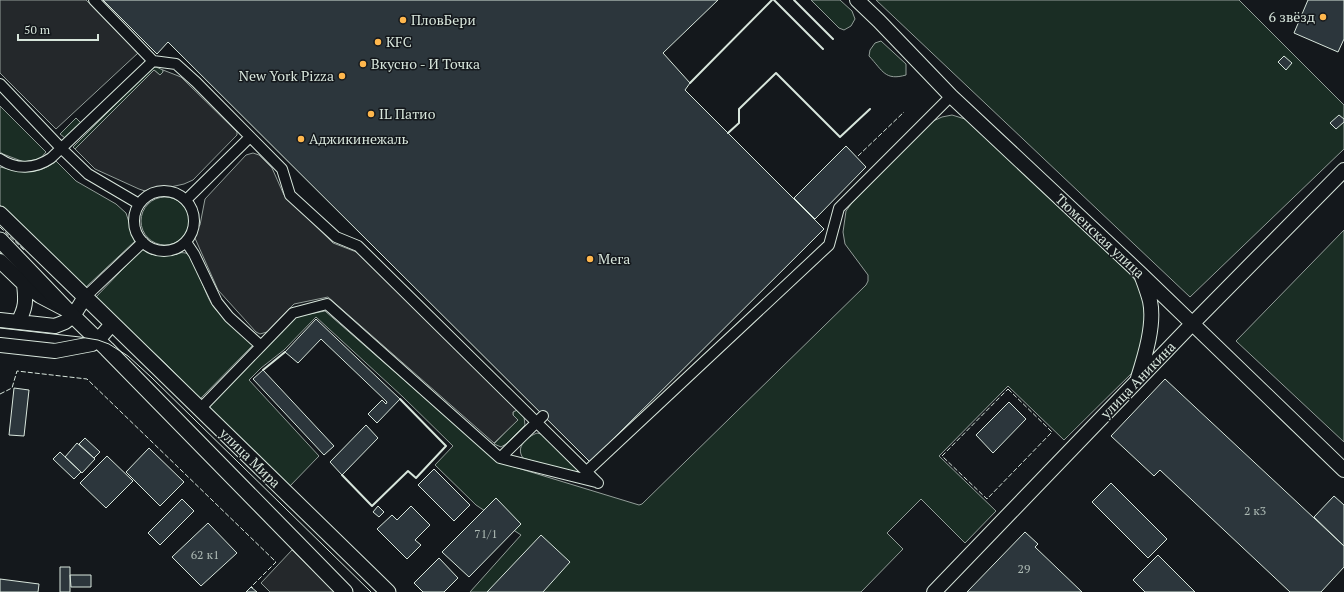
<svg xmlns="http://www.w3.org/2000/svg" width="1344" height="592" font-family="'PT Serif',serif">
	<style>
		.green { fill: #1a2d24; stroke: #939e99 }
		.parking { fill: #24282b; stroke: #939e99 }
		.building { fill: #2c363c; stroke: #d8e6dc }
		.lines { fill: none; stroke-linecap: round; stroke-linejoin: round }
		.street-casing { stroke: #d8e6dc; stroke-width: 12 }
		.secondary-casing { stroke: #d8e6dc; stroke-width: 16 }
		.primary-casing { stroke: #d8e6dc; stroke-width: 17 }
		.street { stroke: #14181c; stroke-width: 10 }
		.secondary { stroke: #14181c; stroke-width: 14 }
		.primary { stroke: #14181c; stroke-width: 15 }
		.tram { stroke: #d8e6dc; stroke-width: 1 }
		.fence { stroke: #d8e6dc; stroke-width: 1; stroke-dasharray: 5 2; stroke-linecap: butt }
		.wall { stroke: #d8e6dc; stroke-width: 2 }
		.poi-dot { fill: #ffb74d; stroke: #14181c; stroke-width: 1.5 }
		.labels { text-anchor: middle; stroke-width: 3; stroke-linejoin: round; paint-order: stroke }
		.number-label { font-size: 12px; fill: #adbab4 }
		.poi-label { font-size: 14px; fill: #d8e6dc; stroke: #14181c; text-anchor: start }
		.street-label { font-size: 14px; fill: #d8e6dc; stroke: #14181c }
	</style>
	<rect width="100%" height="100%" fill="#14181c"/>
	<path class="green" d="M811,0H840L852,11L855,19L851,26L844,30L839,28Z
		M876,0H1239L1344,105V149L1190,297Z
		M881,41L906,64V75C885,81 883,71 869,56L870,50L875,43Z
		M156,67L163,70V72L160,75L154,70L75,149L73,147L152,68Z
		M0,106L46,152L40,159L24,162L3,154L0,152Z
		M952,115L965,119L1129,273L1144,291L1149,320L1137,368L1064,440L1008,386L939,456L996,511L965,543L921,499L887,533L903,549L861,592H470L521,535L476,505L435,465L453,446L403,397L316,317L284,350L261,368L249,380L319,456L289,487L208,408L295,318L299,316L325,311L498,462L639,505L642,504L866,285L868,281V275L845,244L843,232L846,211L851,204L931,122L942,117Z
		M76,118L81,123L65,138L60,134Z
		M56,161L76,181L116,204L126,213L135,241L85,288L0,205V167C22,172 37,176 56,161Z
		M141 221a24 24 0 1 1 48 0a24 24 0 1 1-48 0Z
		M1344,230V442L1236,341Z
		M143,248C151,250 161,254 169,254C175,254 183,251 188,254C195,260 205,295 213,306C224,320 240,332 254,344L200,399L166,364L95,298Z
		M517,410L524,417L525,425L506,444L501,447L494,444L517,420L513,415V412Z
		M537,433L541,434L576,468L579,471L578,473L575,474L523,458C515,447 527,437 537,433Z"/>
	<path class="parking" d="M0,0H86L138,53L56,129L0,73Z
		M154,70L160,75L163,72V70L181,77L237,132V135L193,180L184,184L148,192L139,189L95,169L75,149Z
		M253,153L259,155L272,168L284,195L333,243L359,253L517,410L513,412V415L518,420L494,443L328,297L294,304L267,332L260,334L256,332L218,290L194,236V233L200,225L205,199L246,155Z
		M292,550L335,592H270L261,583Z"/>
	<path class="building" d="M103,0H718L663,53L690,83L685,90L824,229L590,462L168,42L157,54Z
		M1308,0H1344V39L1338,52L1294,33Z
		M1284,56L1292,63L1286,70L1278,62Z
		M1339,115L1344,119V122L1336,129L1330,123Z
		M846,146L866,167L815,219L794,198Z
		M316,319L400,399L377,423L368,414L382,400L386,404L387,402L321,339L298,363L285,352Z
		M263,370L334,446L324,455L253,379Z
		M1165,379L1344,546V567L1321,592H1290L1160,470L1154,476L1111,436Z
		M14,388L29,390L24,436L9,435Z
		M1009,402L1026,419L993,453L976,435Z
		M366,425L378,438L342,475L330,462Z
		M85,438L100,452L94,458L79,444Z
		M77,443L95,459L82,473L65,457Z
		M149,448L184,482L160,506L126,472Z
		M60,452L81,472L74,479L53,459Z
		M107,456L133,481L106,508L80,483Z
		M434,469L470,505L454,521L418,485Z
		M1111,483L1167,539L1148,558L1092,502Z
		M1334,496L1344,505V546L1314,517Z
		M496,498L521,524L469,577L442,552Z
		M182,499L194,511L160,545L148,533Z
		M378,506L384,512L379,517L373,512Z
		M411,506L430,525L415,540L421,545L407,559L377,529L392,515L397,520Z
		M208,523L237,553L201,586L172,557Z
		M1025,532L1038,544L1035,547L1082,592H967Z
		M541,535L570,562L543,592H487Z
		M1158,555L1195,592H1145L1133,580Z
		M439,558L458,578L444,592H423L414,583Z
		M60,567H70V592H60Z
		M70,575H91V587H71Z
		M0,579L39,584L38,592H0Z
		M251,587L257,592H246Z"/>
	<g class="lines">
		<g class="street-casing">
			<path id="street" d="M94,0L153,61L176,64L196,82L282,169L290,195L336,237L358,246L598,483
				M0,84L61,148L88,174L139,204
				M0,159C16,170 35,169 51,158L153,61
				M134 221a30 30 0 1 1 60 0a30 30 0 1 1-60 0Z
				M186,200L250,137
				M186,242L194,254L217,302L229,317L261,346L293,313L327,304L500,458L596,482
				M85,297L143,242
				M200,409L261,346
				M500,458L543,416
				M586,472L829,245L839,208L951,96"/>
		</g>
		<g class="secondary-casing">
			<path id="secondary" d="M857,0L879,21L951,96L1142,275L1344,470
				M0,261L24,284L40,296L63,308
				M0,320L55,326L65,322L73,316L85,297
				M18,322C26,308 26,301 24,284
				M0,345L55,351L92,344L98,340L112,324
				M1138,378C1145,356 1155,324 1150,301C1148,293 1145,285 1142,277
				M934,592L1192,324L1344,170"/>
		</g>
		<g class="primary-casing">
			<path id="primary" d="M0,214L388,592
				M0,240L67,310L107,349L345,592"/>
		</g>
		<use href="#street" class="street"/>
		<use href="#secondary" class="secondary"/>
		<use href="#primary" class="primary"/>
		<path class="tram" d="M0,328L80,337L98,340L109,344L128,356L151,377L371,592"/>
		<path class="fence" d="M858,156L904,112
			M0,227L24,250
			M1008,389L1052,432L987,499L942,456Z
			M0,394L12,388L17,371L87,379L276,562L251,587L253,588"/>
		<path class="wall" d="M774,0L823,49
			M794,0L833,39
			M690,83L772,0
			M728,133L739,123V109L776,73L840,137L870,109
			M263,370L285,352
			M342,475L372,506L408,471L416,478L446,446L400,399"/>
	</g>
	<g class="poi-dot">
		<circle cx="1323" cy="17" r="4"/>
		<circle cx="403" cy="20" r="4"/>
		<circle cx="378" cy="42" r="4"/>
		<circle cx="363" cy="64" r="4"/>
		<circle cx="342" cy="76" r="4"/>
		<circle cx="371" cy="114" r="4"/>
		<circle cx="301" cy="139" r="4"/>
		<circle cx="590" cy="259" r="4"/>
	</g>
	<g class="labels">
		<g class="number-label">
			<text x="1255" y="515">2 к3</text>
			<text x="486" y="538">71/1</text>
			<text x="205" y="559">62 к1</text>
			<text x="1024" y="573">29</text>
		</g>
		<g class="poi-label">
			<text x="1315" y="22" text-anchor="end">6 звёзд</text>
			<text x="411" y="25">ПловБери</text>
			<text x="386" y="47">KFC</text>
			<text x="371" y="69">Вкусно - И Точка</text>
			<text x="334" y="81" text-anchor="end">New York Pizza</text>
			<text x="379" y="119">IL Патио</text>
			<text x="309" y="144">Аджикинежаль</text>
			<text x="598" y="264">Мега</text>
		</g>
		<g class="street-label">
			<text transform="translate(1100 236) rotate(43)" y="5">Тюменская улица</text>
			<text transform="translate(1138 380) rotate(-46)" y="5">улица Аникина</text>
			<text transform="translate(250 458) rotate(44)" y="5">улица Мира</text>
		</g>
	</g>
	<path d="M18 34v6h80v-6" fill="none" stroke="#d8e6dc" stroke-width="2"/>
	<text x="24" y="34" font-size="12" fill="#d8e6dc" stroke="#14181c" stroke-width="3" paint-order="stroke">50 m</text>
</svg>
